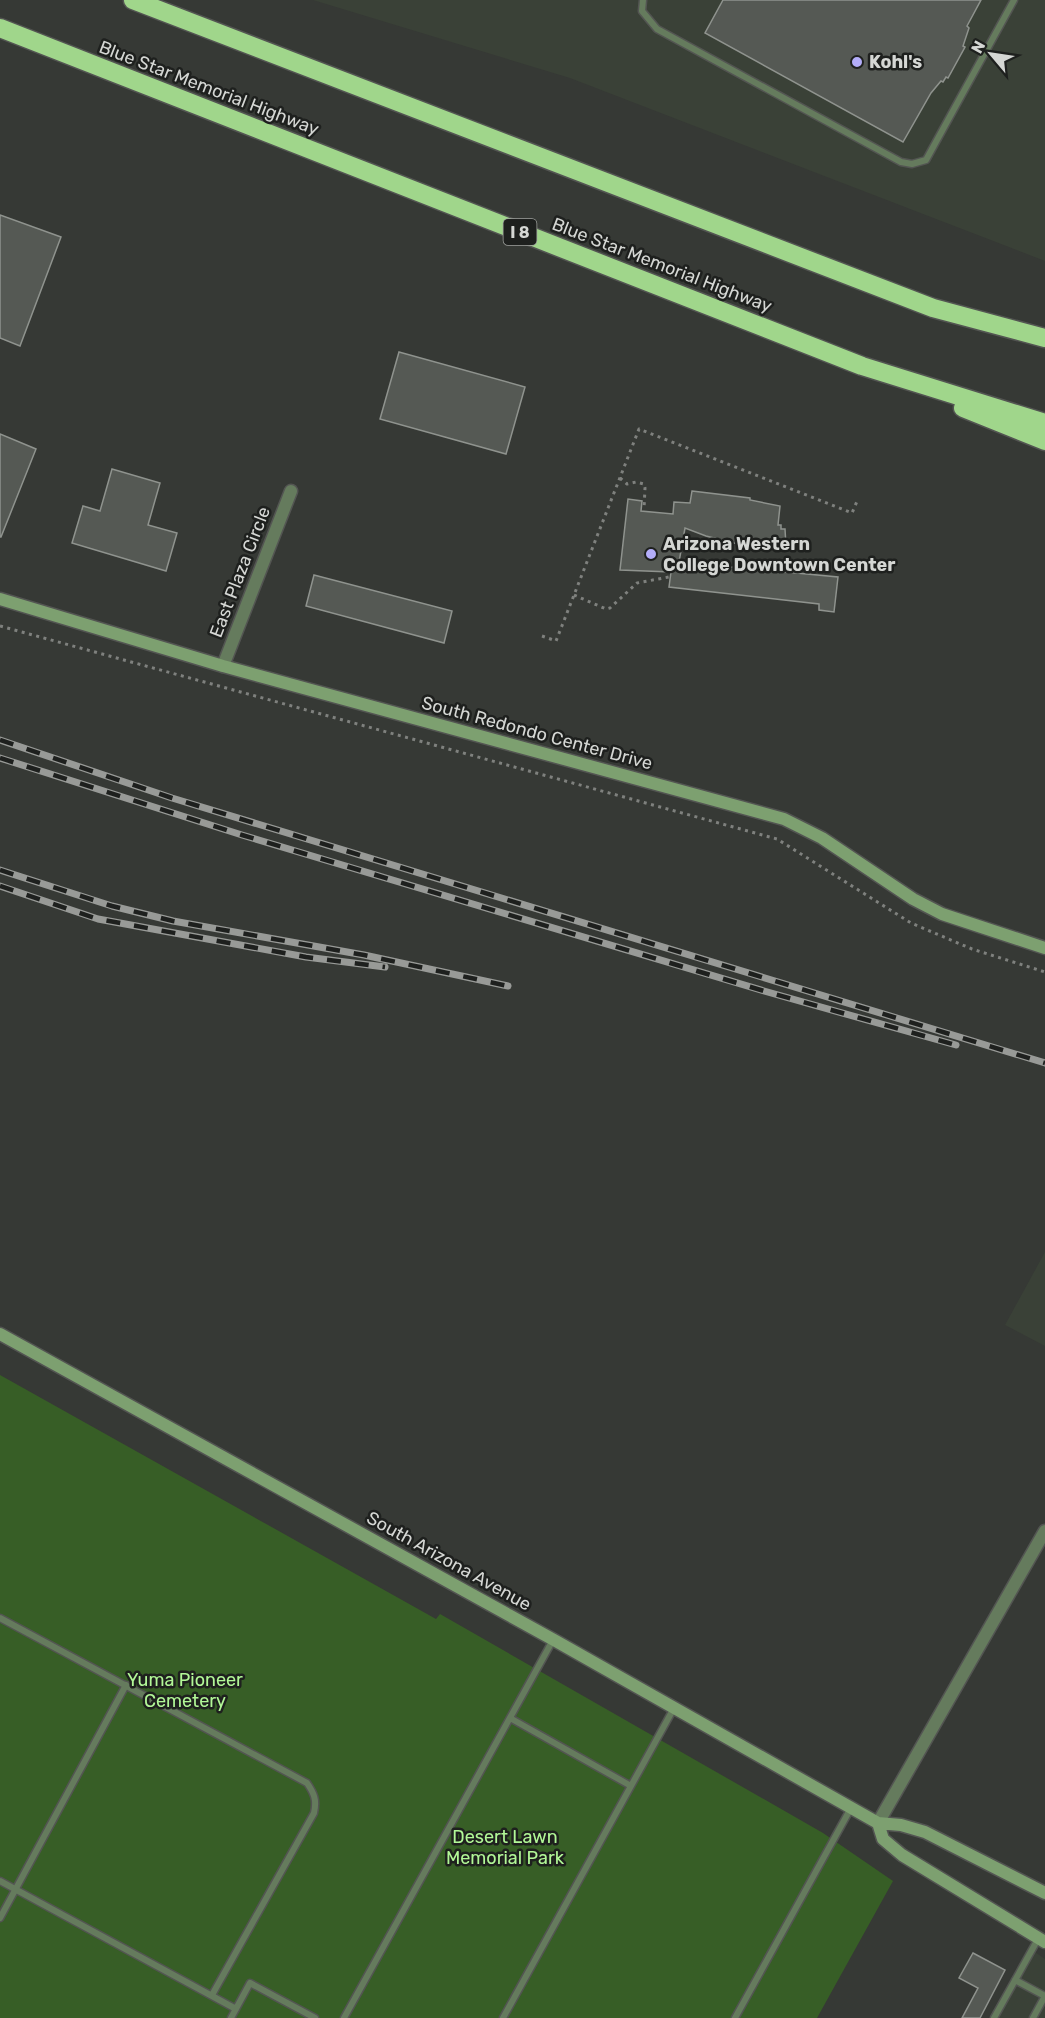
<svg xmlns="http://www.w3.org/2000/svg" width="1045" height="2018" font-family="Rubik,sans-serif">
	<style>
		.built { fill: #3a4137 }
		.green { fill: #375e26 }
		.building { fill: #555954; stroke: #8f938e; stroke-width: 1.5 }
		.lines { fill: none; stroke-linecap: round; stroke-linejoin: round }
		.lane-casing { stroke: #535552; stroke-width: 9 }
		.street-casing { stroke: #535552; stroke-width: 15 }
		.secondary-casing { stroke: #535552; stroke-width: 15 }
		.highway-casing { stroke: #535552; stroke-width: 21 }
		.path { stroke: #7f817e; stroke-width: 3; stroke-dasharray: 3 4.5; stroke-linecap: butt }
		.lane { stroke: #657b5d; stroke-width: 6 }
		.street { stroke: #657b5d; stroke-width: 12 }
		.secondary { stroke: #7da070; stroke-width: 12 }
		.highway { stroke: #a0d68b; stroke-width: 18 }
		.rail-casing { stroke: #989a97; stroke-width: 7 }
		.rail { stroke: #1e201e; stroke-width: 4.5; stroke-dasharray: 14; stroke-linecap: butt }
		.poi-dot { fill: #b3adf9; stroke: #1e201e; stroke-width: 2 }
		.labels { text-anchor: middle; stroke-width: 5; stroke-linejoin: round; paint-order: stroke }
		.shield { fill: #1e201e; stroke: #9ea09d; stroke-width: 1.5 }
		.shield-label { font-size: 16px; font-weight: bold; fill: #d5d7d4 }
		.poi-label { font-size: 18px; font-weight: bold; fill: #d5d7d4; stroke: #1e201e; text-anchor: start }
		.street-label { font-size: 18px; fill: #d5d7d4; stroke: #1e201e }
		.park-label { font-size: 18px; fill: #b2f897; stroke: #1e201e }
	</style>
	<rect width="100%" height="100%" fill="#363935"/>
	<path class="built" d="M313,0H1045V261L570,78Z
		M1045,1252V1346L1005,1325Z
		M1032,1950L1045,1959V2018H994Z"/>
	<path class="green" d="M0,1375L436,1619L440,1614L823,1833L893,1881L817,2018H0Z"/>
	<path class="building" d="M723,0H981L967,26L969,28L963,46L965,47L948,78L946,77L943,82L941,81L931,93L903,142L705,33Z
		M0,215L61,237L20,346L0,338Z
		M399,352L525,387L506,454L380,419Z
		M0,434L36,449L1,537H0Z
		M112,469L160,483L148,525L177,533L166,571L72,543L83,506L100,511Z
		M692,491L750,498V500L780,506L778,525H781V529H785L786,546L770,547L734,543L706,536L685,528L679,562L838,577L834,612L819,610V604L669,587L671,572L620,570L628,499L642,501L641,511L673,514L674,502L690,503Z
		M314,575L452,611L444,643L306,606Z
		M973,1953L1005,1970L980,2018H962L978,1988L959,1978Z"/>
	<g class="lines">
		<g class="lane-casing">
			<path id="lane" d="M643,0L642,11L657,29L901,162L912,164L926,160L1014,0
				M0,1618L307,1783C314,1793 317,1800 314,1813L212,1995
				M510,1718L631,1786
				M0,1881L236,2009
				M0,1918L126,1685
				M1015,1980L1045,1996
				M231,2018L250,1983L315,2018
				M344,2018L553,1640
				M503,2018L674,1708
				M735,2018L851,1808
				M994,2018L1038,1939
				M1033,2018L1045,1996"/>
		</g>
		<g class="street-casing">
			<path id="street" d="M223,666L291,491
				M878,1823L1045,1531"/>
		</g>
		<g class="secondary-casing">
			<path id="secondary" d="M0,599L223,666L784,819L822,838L913,899L942,914L1045,948
				M0,1334L554,1640L878,1823L901,1825L925,1832L1045,1893
				M878,1823L883,1839L902,1855L1045,1942"/>
		</g>
		<g class="highway-casing">
			<path id="highway" d="M133,0L933,308L1045,338
				M0,28L862,366L1045,423
				M963,408L1045,441"/>
		</g>
		<path class="path" d="M620,478L627,484L636,482L644,484L645,488L644,509
			M574,595L606,609L610,608L637,583L669,577
			M0,626L777,839L911,923L972,949L1045,972
			M542,636L556,641L639,429L852,513L858,499"/>
		<use href="#lane" class="lane"/>
		<use href="#street" class="street"/>
		<use href="#secondary" class="secondary"/>
		<use href="#highway" class="highway"/>
		<g class="rail-casing">
			<path id="rail" d="M0,740L172,798L1045,1063
				M0,758L242,835L764,991L956,1045
				M0,870L112,906L173,921L364,955L508,986
				M0,886L98,919L306,957L385,967"/>
		</g>
		<use href="#rail" class="rail"/>
	</g>
	<g class="poi-dot">
		<circle cx="857" cy="62" r="6"/>
		<circle cx="651" cy="554" r="6"/>
	</g>
	<g class="labels">
		<rect class="shield" x="503.5" y="219" width="33" height="26" rx="4.5"/>
		<g class="shield-label">
			<text x="520" y="238">I 8</text>
		</g>
		<g class="poi-label">
			<text x="869" y="68">Kohl's</text>
			<text x="663" y="550">Arizona Western<tspan x="663" dy="21">College Downtown Center</tspan></text>
		</g>
		<g class="street-label">
			<text transform="translate(209 88) rotate(21)" y="6">Blue Star Memorial Highway</text>
			<text transform="translate(662 265) rotate(21)" y="6">Blue Star Memorial Highway</text>
			<text transform="translate(240 572) rotate(-69)" y="6">East Plaza Circle</text>
			<text transform="translate(537 733) rotate(15)" y="6">South Redondo Center Drive</text>
			<text transform="translate(449 1561) rotate(29)" y="6">South Arizona Avenue</text>
		</g>
		<g class="park-label">
			<text x="185" y="1686">Yuma Pioneer<tspan x="185" dy="21">Cemetery</tspan></text>
			<text x="505" y="1843">Desert Lawn<tspan x="505" dy="21">Memorial Park</tspan></text>
		</g>
	</g>
	<g transform="translate(991 54) rotate(299)" stroke="#1e201e" stroke-width="4.5" paint-order="stroke">
	<path d="M0-4.5L10 22L0 15L-10 22Z" fill="#d5d7d4"/>
	<text y="-9" font-size="16" font-weight="bold" text-anchor="middle" fill="#d5d7d4">N</text>
	</g>
</svg>
